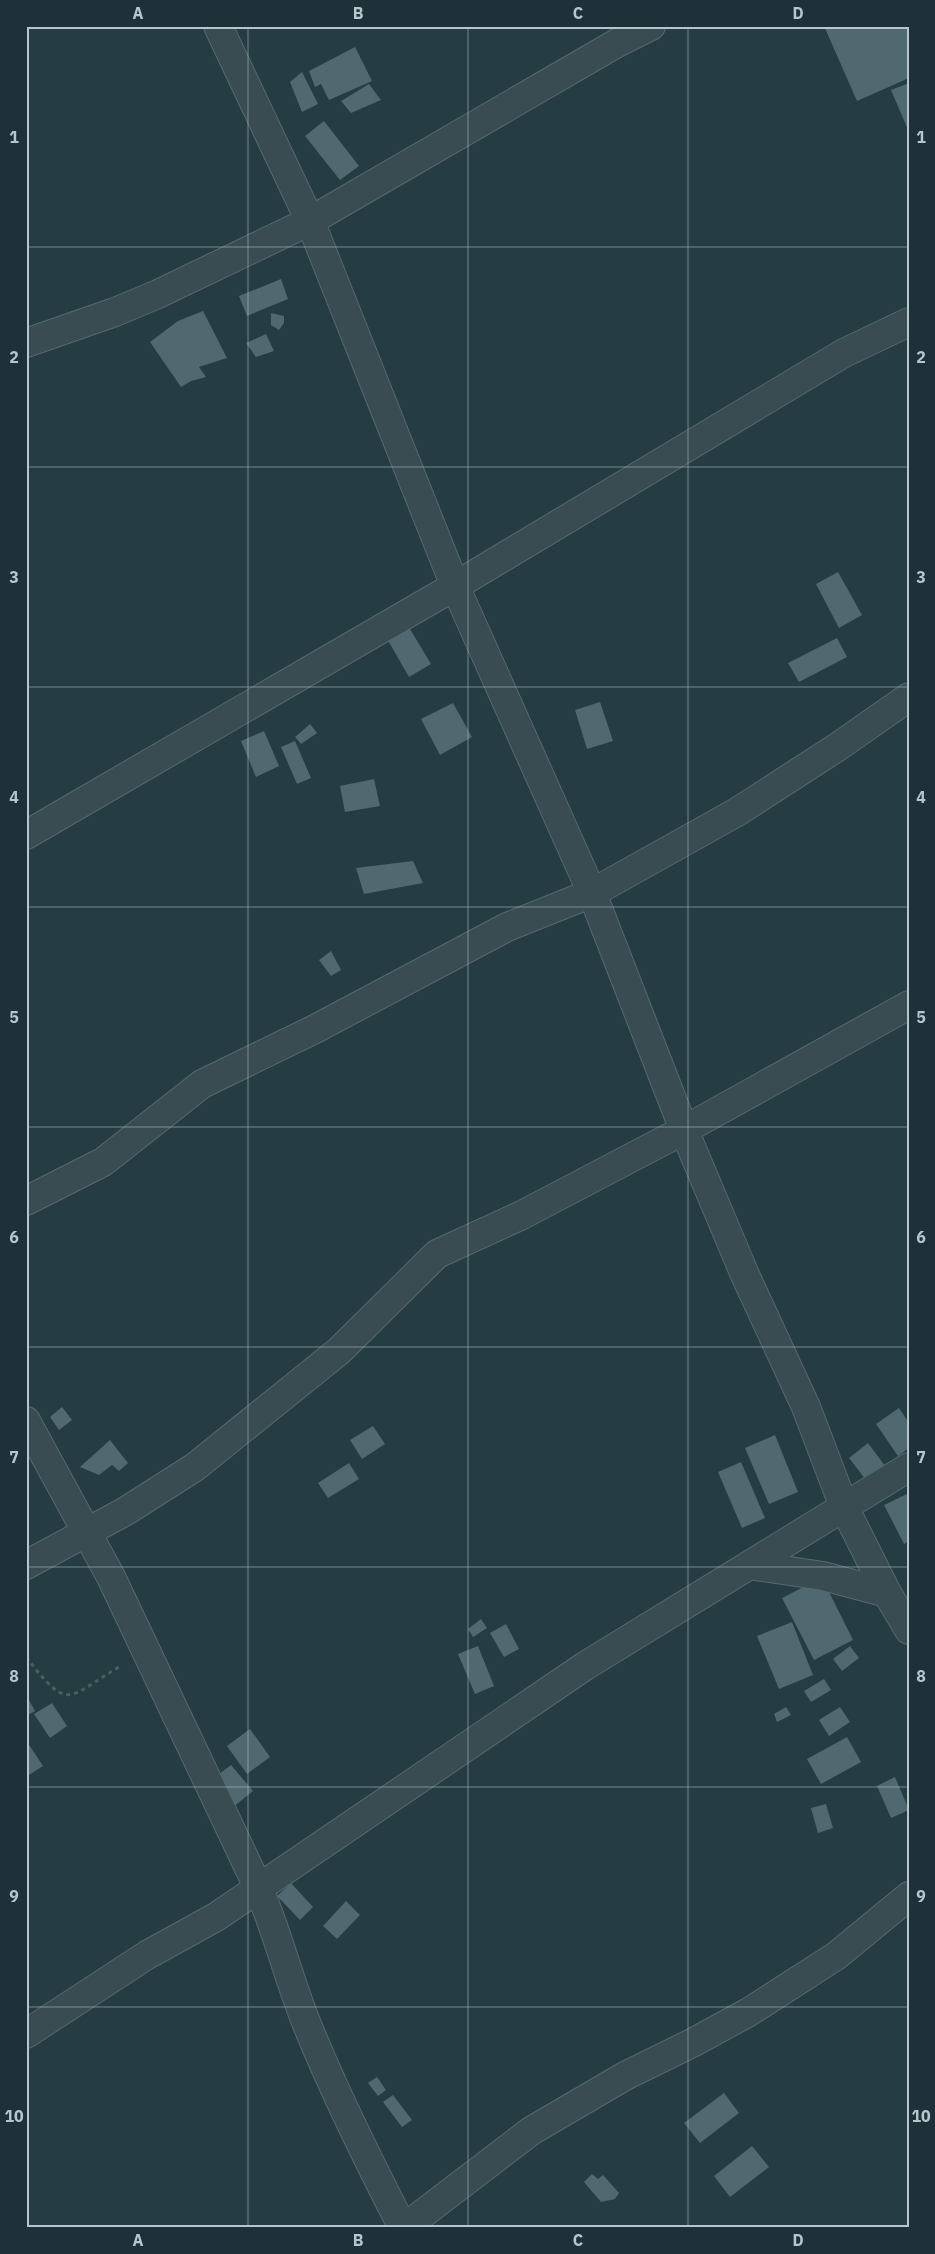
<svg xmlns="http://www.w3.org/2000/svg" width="935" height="2254" font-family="'IBM Plex Sans',sans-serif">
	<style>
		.building { fill: #506870 }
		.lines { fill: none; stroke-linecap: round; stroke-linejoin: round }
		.street-casing { stroke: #576970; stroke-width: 30 }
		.path { stroke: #47625c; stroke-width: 3; stroke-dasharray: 4 4; stroke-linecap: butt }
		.street { stroke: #394c52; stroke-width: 28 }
		.grid { fill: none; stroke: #b6c6cc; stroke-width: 1; stroke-opacity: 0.55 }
		.neatline { fill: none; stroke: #b6c6cc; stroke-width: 2 }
		.grid-label { font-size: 16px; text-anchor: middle; font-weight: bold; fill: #b6c6cc }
	</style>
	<rect width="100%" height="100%" fill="#253c43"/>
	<path class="building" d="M824,26H909V78L857,101Z
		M355,47L372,81L329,100L321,84L315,87L309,71Z
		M302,72L318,104L302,112L290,82Z
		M909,83V132L891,90Z
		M369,84L381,100L351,113L341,101Z
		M324,121L359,166L340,180L305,136Z
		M281,279L288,299L247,316L239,296Z
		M203,311L227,358L199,367L206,377L191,381L181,387L150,342L178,321Z
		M271,313L284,316V323L279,330L271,325Z
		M266,334L274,351L256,357L246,343Z
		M838,572L862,615L839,628L816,584Z
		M407,624L431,664L409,677L386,637Z
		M837,638L847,657L799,682L788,663Z
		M600,702L613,741L587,749L575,710Z
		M453,703L472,737L440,755L421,719Z
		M310,724L317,733L301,744L295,737Z
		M264,731L279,766L256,777L241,741Z
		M295,741L311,778L297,784L281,747Z
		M374,779L380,806L345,812L340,786Z
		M413,861L423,883L364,894L356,868Z
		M331,951L341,970L331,976L319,960Z
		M62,1407L72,1420L59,1430L50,1417Z
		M899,1408L909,1423V1448L898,1456L876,1424Z
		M373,1426L385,1444L362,1459L350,1440Z
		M775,1435L798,1492L769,1504L745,1448Z
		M110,1440L128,1463L119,1471L112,1465L99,1475L80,1467Z
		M868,1443L888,1470L869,1484L849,1458Z
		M741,1462L765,1518L742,1528L718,1472Z
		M349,1463L359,1479L328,1498L318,1483Z
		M909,1493V1541L904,1544L884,1505Z
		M817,1580L824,1582L853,1640L814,1660L782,1598Z
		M481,1619L487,1628L473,1637L468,1629Z
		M792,1622L813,1675L779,1689L757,1636Z
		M506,1624L519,1649L504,1657L490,1633Z
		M478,1646L494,1686L475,1694L458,1654Z
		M850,1646L859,1658L842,1671L833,1659Z
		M824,1679L831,1690L811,1702L804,1691Z
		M29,1700L35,1711L26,1716V1702Z
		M52,1703L67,1726L50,1738L34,1714Z
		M786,1707L791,1715L777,1722L774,1714Z
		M840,1707L850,1722L829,1736L819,1720Z
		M250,1729L270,1757L247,1774L227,1746Z
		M847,1737L861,1762L821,1784L807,1759Z
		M26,1740L43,1766L29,1775L26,1771Z
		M231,1765L253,1791L232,1808L210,1781Z
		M895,1777L909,1810L891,1818L877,1786Z
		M826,1804L833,1828L818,1833L811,1808Z
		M291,1883L313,1907L300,1920L277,1896Z
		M346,1901L360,1915L337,1939L323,1926Z
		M377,2077L386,2090L378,2096L368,2083Z
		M724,2093L739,2113L700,2143L684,2123Z
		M393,2095L412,2120L402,2127L383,2102Z
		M752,2146L769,2167L730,2197L714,2176Z
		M592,2174L598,2179L603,2175L619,2193L615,2199L601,2202L584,2182Z"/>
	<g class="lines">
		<g class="street-casing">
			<path id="street" d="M218,26L310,221L455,586L592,893L684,1130L745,1275L806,1407L844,1507L887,1593L909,1630
				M26,343L115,312L158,294L310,221L617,43L651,26
				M26,835L455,586L844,353L909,322
				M26,1201L103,1162L202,1084L315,1029L507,927L592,893L737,812L839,746L909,697
				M26,1421L111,1577L258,1887C278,1933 289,1981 308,2027C336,2096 369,2162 403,2228
				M26,1565L126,1511L195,1467L339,1351L437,1254L522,1215L684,1130L909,1005
				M749,1565L823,1576L887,1593
				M26,2034L147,1955L216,1917L585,1666L909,1467
				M404,2228L531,2131L625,2076L694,2042L749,2012L836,1956L909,1896"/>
		</g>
		<path class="path" d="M26,1657C70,1713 66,1698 119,1667"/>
		<use href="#street" class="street"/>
	</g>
	<path class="grid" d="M248,26V2228M468,26V2228M688,26V2228M26,247H909M26,467H909M26,687H909M26,907H909M26,1127H909M26,1347H909M26,1567H909M26,1787H909M26,2007H909"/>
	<rect width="935" height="2254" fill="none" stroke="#1e3138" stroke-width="55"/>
	<rect x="28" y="28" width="880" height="2198" class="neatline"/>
	<g class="grid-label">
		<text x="138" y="19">A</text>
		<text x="358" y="19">B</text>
		<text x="578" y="19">C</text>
		<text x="798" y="19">D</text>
		<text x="14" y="143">1</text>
		<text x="921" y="143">1</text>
		<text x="14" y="363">2</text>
		<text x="921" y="363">2</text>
		<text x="14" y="583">3</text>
		<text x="921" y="583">3</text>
		<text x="14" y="803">4</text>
		<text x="921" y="803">4</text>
		<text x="14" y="1023">5</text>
		<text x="921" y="1023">5</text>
		<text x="14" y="1243">6</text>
		<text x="921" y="1243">6</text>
		<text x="14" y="1463">7</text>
		<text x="921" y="1463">7</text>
		<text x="14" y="1682">8</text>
		<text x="921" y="1682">8</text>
		<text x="14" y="1902">9</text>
		<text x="921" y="1902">9</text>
		<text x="14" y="2122">10</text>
		<text x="921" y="2122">10</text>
		<text x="138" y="2246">A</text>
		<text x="358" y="2246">B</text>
		<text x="578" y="2246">C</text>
		<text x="798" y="2246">D</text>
	</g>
</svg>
